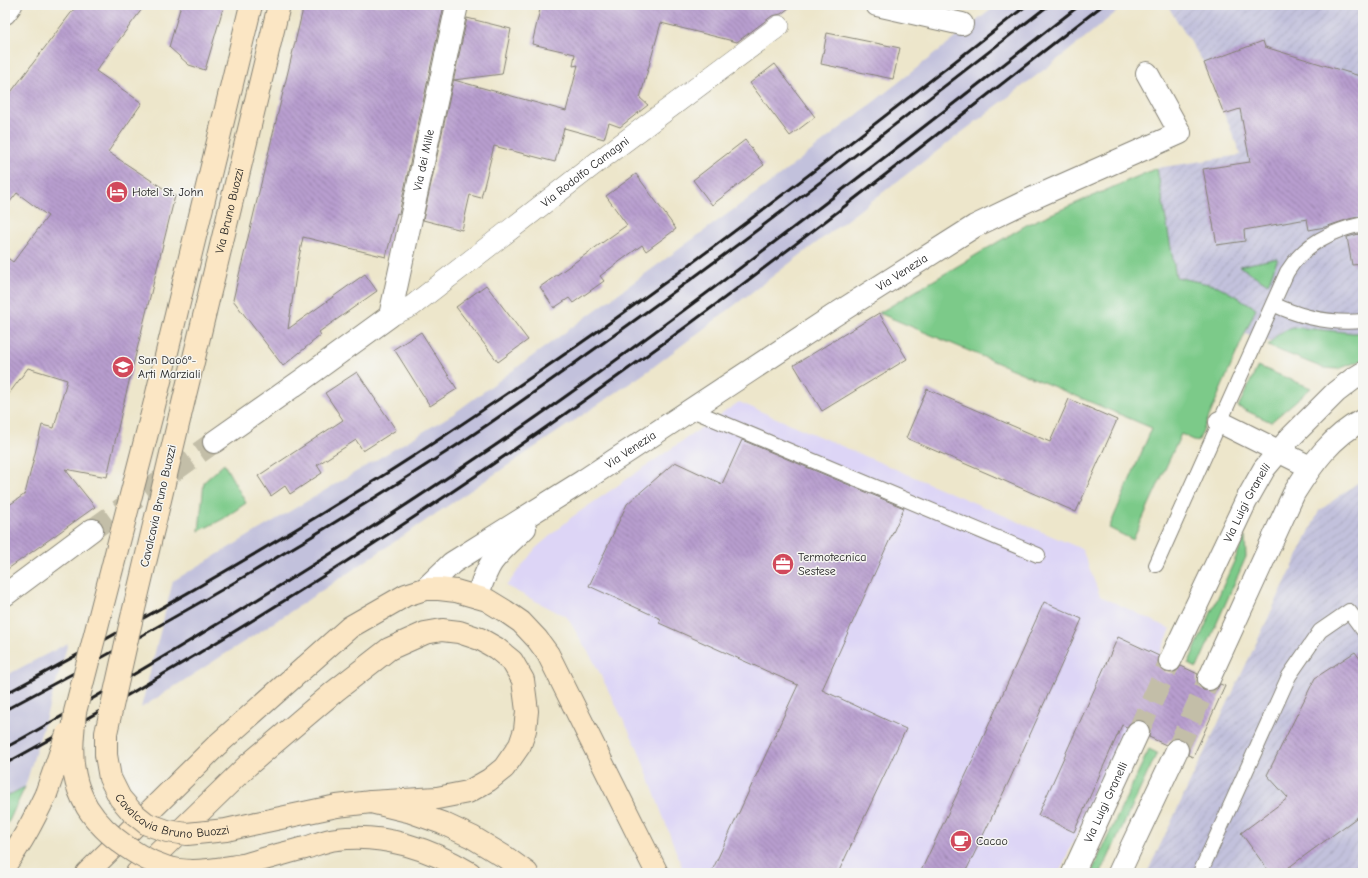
<svg xmlns="http://www.w3.org/2000/svg" width="1368" height="878" font-family="'Comic Neue',sans-serif">
	<style>
		.built { fill: #ddd5f6 }
		.industrial { fill: url(#industrial-furrows) }
		.railway { fill: #c2c1dc }
		.green { fill: #7cca89; stroke: #4c7352 }
		.building { fill: url(#building-back-hatch) }
		.lines { fill: none; stroke-linecap: round; stroke-linejoin: round }
		.minor-tunnel { stroke: #c3bea8; stroke-width: 22; stroke-dasharray: 22 11; stroke-linecap: butt }
		.tertiary-tunnel { stroke: #c3bea8; stroke-width: 22; stroke-dasharray: 22 11; stroke-linecap: butt }
		.service-casing { stroke: #848174; stroke-width: 16 }
		.pedestrian-casing { stroke: #848174; stroke-width: 22 }
		.minor-casing { stroke: #848174; stroke-width: 24 }
		.tertiary-casing { stroke: #848174; stroke-width: 24 }
		.secondary-casing { stroke: #848174; stroke-width: 24 }
		.service { stroke: #fff; stroke-width: 14 }
		.pedestrian { stroke: #fff; stroke-width: 21 }
		.minor { stroke: #fff; stroke-width: 22 }
		.tertiary { stroke: #fff; stroke-width: 22 }
		.secondary { stroke: #fbe6c4; stroke-width: 22 }
		.rail { stroke: #1c1c1c; stroke-width: 3 }
		.secondary-bridge-casing { stroke: #848174; stroke-width: 24; stroke-linecap: butt }
		.secondary-bridge { stroke: #fbe6c4; stroke-width: 22 }
		.labels { text-anchor: middle; stroke-width: 3; stroke-linejoin: round; paint-order: stroke }
		.street-label { font-size: 12px; fill: #1c1c1c; stroke: #f6f6f2 }
		.poi-label { font-size: 12px; fill: #1c1c1c; stroke: #f6f6f2; text-anchor: start }
	</style>
	<defs>
		<pattern id="industrial-furrows" width="10" height="10" patternUnits="userSpaceOnUse"><rect width="10" height="10" fill="#c2c1dc"/><path d="M-1 1l2-2M0 10L10 0M9 11l2-2" fill="none" stroke="#a6a5bc"/></pattern>
		<pattern id="building-back-hatch" width="6" height="6" patternUnits="userSpaceOnUse"><rect width="6" height="6" fill="#b89ecf"/><path d="M-1 5l2 2M0 0l6 6M5-1l2 2" fill="none" stroke="#9580a7"/></pattern>
	</defs>
	<rect width="100%" height="100%" fill="#f6f6f2"/>
	<filter id="ink" filterUnits="userSpaceOnUse"><feTurbulence type="fractalNoise" baseFrequency=".025" numOctaves="2"/><feDisplacementMap in="SourceGraphic" scale="8" xChannelSelector="R" yChannelSelector="G"/><feConvolveMatrix kernelMatrix="1 2 1 2 8 2 1 2 1" color-interpolation-filters="sRGB"/></filter>
	<filter id="wash" filterUnits="userSpaceOnUse"><feTurbulence type="fractalNoise" baseFrequency=".012" numOctaves="4" result="noise"/><feDisplacementMap in="SourceGraphic" scale="16" xChannelSelector="R" yChannelSelector="G"/><feGaussianBlur stdDeviation="0.9" result="paint"/><feColorMatrix in="noise" values="0 0 0 0 0 0 0 0 0 0 0 0 0 0 0 0 0 1.4 0 .05"/><feComposite in="paint" operator="in"/></filter>
	<g filter="url(#wash)">
		<rect width="100%" height="100%" fill="#ede6cb"/>
		<path class="built" d="M739,402L1082,549L1100,596L1171,629L1059,873H684L638,749L593,660L567,617L506,586L536,548L572,517Z"/>
		<path class="industrial" d="M1167,5H1363V352L1333,361L1183,315L1157,168L1241,155L1204,63Z
			M1363,479V873H1147L1319,511Z"/>
		<path class="railway" d="M997,5H1125L1066,53L648,371L287,614L141,708L173,581L453,414L778,177Z
			M68,643L25,787L5,797V676Z"/>
		<path class="green" d="M1157,168L1176,277L1218,286L1256,308L1198,442L1181,434L1133,540L1109,528L1152,428L879,313L1028,224Z
			M1278,258L1268,284L1239,266Z
			M1292,327L1354,333L1363,332V360L1338,369L1323,368L1268,346L1278,334Z
			M1258,366L1311,388L1271,422L1238,407Z
			M224,464L246,503L223,519L199,531L204,482Z
			M1245,537L1246,557L1197,668L1188,664Z
			M1149,749L1157,753L1101,873H1091Z
			M25,787L9,821L5,826V797Z"/>
		<g id="blocks">
			<path class="building" d="M77,5H145L96,71L142,103L108,152L175,196L123,406L107,477L65,469L95,507L5,571V508L25,494L42,425L54,428L67,380L28,368L5,399V256L13,262L48,216L17,193L5,208V100Z
				M181,5H224L205,70L189,65L169,47Z
				M304,5H444L399,214L397,213L386,257L303,237L298,262L288,329L365,274L377,291L319,332L321,335L283,366L233,300Z
				M541,5H793L781,14L772,16L737,42L661,23L640,98L648,105L620,127L609,123L604,139L564,128L555,162L494,146L481,198L470,195L462,230L423,220L467,18L511,29L502,74L454,80L566,111L578,65L573,66L575,54L532,44Z
				M827,33L900,48L893,79L821,64Z
				M1263,41L1265,47L1363,77V216L1349,219L1325,227L1309,230L1307,219L1244,230L1245,241L1217,245L1203,169L1250,162L1240,109L1224,114L1204,63Z
				M775,64L815,117L790,136L750,83Z
				M745,140L764,165L712,205L693,180Z
				M636,174L676,229L646,251L642,245L600,276L604,281L573,303L569,298L554,308L540,287L627,225L606,196Z
				M1363,233V264L1352,265L1347,237Z
				M486,285L528,340L498,362L456,307Z
				M879,313L907,359L822,411L794,365Z
				M421,332L457,389L430,406L394,349Z
				M357,372L396,430L363,451L356,440L317,465L322,473L290,494L285,486L271,496L258,476L343,420L325,393Z
				M927,389L1050,442L1069,399L1117,420L1076,512L906,438Z
				M742,440L904,508L822,690L906,729L838,873H711L798,685L659,623L661,619L589,586L627,504L675,462L722,484Z
				M1044,602L1082,619L1010,779L965,873H920L972,762Z
				M1118,637L1159,656L1158,662L1160,668L1165,672L1171,673L1177,671L1181,666L1198,674L1197,681L1199,686L1203,690L1211,691L1217,689L1220,684L1225,686L1193,757L1188,755L1189,749L1187,743L1182,739L1176,738L1170,740L1166,745L1149,737L1150,731L1148,725L1143,721L1136,720L1131,722L1127,727L1122,725L1074,832L1038,815Z
				M1355,652L1363,663V813L1281,873H1270L1241,833L1288,798L1267,775L1315,678Z"/>
		</g>
	</g>
	<g filter="url(#ink)">
		<use href="#blocks" fill-opacity="0" stroke="#848174" stroke-width="1"/>
		<g class="lines">
			<path class="minor-tunnel" d="M92,530L214,442"/>
			<path class="tertiary-tunnel" d="M1138,732L1170,661
				M1177,750L1209,679"/>
			<g class="service-casing">
				<path id="service" d="M1273,304C1302,318 1331,324 1363,321
					M692,410L1038,555
					M1156,565L1287,272C1305,243 1331,231 1363,224
					M1200,873L1289,676L1320,631L1349,611L1363,630"/>
			</g>
			<g class="pedestrian-casing">
				<g id="pedestrian">
					<path id="s1" d="M390,316L412,306L592,166L779,26"/>
				</g>
			</g>
			<g class="minor-casing">
				<g id="minor">
					<path d="M877,5L962,24"/>
					<path d="M5,13L11,5"/>
					<path d="M1220,422L1310,467"/>
					<path id="s2" d="M214,442L302,380L390,316L457,5"/>
					<path id="s3" d="M425,589L452,563L583,481L833,316L975,226L1031,199L1180,133L1147,73"/>
					<path d="M5,595L92,530"/>
					<path d="M477,597C481,586 485,572 492,562C501,550 514,539 525,528"/>
				</g>
			</g>
			<g class="tertiary-casing">
				<g id="tertiary">
					<path id="s4" d="M1170,661L1246,501L1264,469L1290,438L1336,392L1353,379L1363,373"/>
					<path d="M1209,679L1294,493C1312,464 1332,436 1363,420"/>
					<path id="s5" d="M1073,873L1138,732"/>
					<path d="M1119,873L1177,750"/>
				</g>
			</g>
			<g class="secondary-casing">
				<g id="secondary">
					<path d="M153,410L251,5"/>
					<path id="s6" d="M180,416L279,5"/>
					<path d="M257,823L337,806L371,802L408,811L442,823L472,837L505,857L527,873"/>
					<path d="M5,865C22,843 34,819 46,794"/>
					<path d="M243,865C264,859 284,853 305,848C315,845 326,840 337,839C383,833 431,849 470,873"/>
					<path d="M87,873L217,745L350,627L406,595L425,589H439L456,591L487,600L505,611L521,622L537,639L548,654L657,873"/>
					<path d="M137,873L248,765L335,691L389,649L425,633L442,630L459,632L480,639L496,648L512,661L523,680L527,711L525,730L520,745L504,768L489,780L468,792L437,798L371,802"/>
				</g>
			</g>
			<use href="#service" class="service"/>
			<use href="#pedestrian" class="pedestrian"/>
			<use href="#minor" class="minor"/>
			<use href="#tertiary" class="tertiary"/>
			<use href="#secondary" class="secondary"/>
			<path class="rail" d="M5,694C154,614 302,530 444,436C507,394 571,351 633,306C767,209 897,107 1027,5
				M5,710C156,630 305,544 448,451C496,420 543,386 589,353C746,242 897,123 1049,5
				M5,748C111,690 214,627 316,563C399,510 482,456 562,399C739,273 909,138 1080,5
				M5,764C233,640 452,498 661,345C811,235 956,119 1103,5"/>
			<g class="secondary-bridge-casing">
				<g id="secondary-bridge">
					<path d="M153,410L75,712C73,733 70,755 75,776C77,787 82,798 87,807C105,836 146,865 179,870C200,873 223,868 243,865"/>
					<path id="s7" d="M180,416L129,630L106,733V755L110,778L120,798L132,812L147,824L167,831L187,834L226,830L257,823"/>
					<path d="M46,794L67,734"/>
				</g>
			</g>
			<use href="#secondary-bridge" class="secondary-bridge"/>
		</g>
	</g>
	<defs>
		<g id="hotel-disc" transform="scale(1.15)"><circle r="9.5" fill="#d1495b" stroke="#f6f6f2"/><path d="M-6-4.5h1.5V1H6V5H4.5V3h-9V5H-6ZM-4 0a1.8 1.8 0 1 1 3.6 0ZM.5 0V-2.5h3Q6-2.5 6 0Z" fill="#fff"/></g>
		<g id="school-disc" transform="scale(1.15)"><circle r="9.5" fill="#d1495b" stroke="#f6f6f2"/><path d="M0-5L7-2L0 1L-7-2ZM-4 1L0 2.5L4 1V4Q0 6-4 4Z" fill="#fff"/></g>
		<g id="office-disc" transform="scale(1.15)"><circle r="9.5" fill="#d1495b" stroke="#f6f6f2"/><path d="M-6-3h4V-5.5h4V-3h4V5H-6ZM-1-4.5V-3h2v-1.5ZM-6 0V1H6V0Z" fill="#fff"/></g>
		<g id="cafe-disc" transform="scale(1.15)"><circle r="9.5" fill="#d1495b" stroke="#f6f6f2"/><path d="M-5.5-4.5H6V0H3Q3 3.5 0 3.5H-2.5Q-5.5 3.5-5.5 0ZM3-3.2v2h1.7v-2ZM-6 4.5H4V6H-6Z" fill="#fff"/></g>
	</defs>
	<g fill-rule="evenodd">
		<use href="#hotel-disc" x="117" y="192"/>
		<use href="#school-disc" x="123" y="367"/>
		<use href="#office-disc" x="783" y="564"/>
		<use href="#cafe-disc" x="961" y="841"/>
	</g>
	<g class="labels">
		<g class="street-label">
			<text dy="4" stroke="none"><textPath href="#s2" startOffset="376">Via dei Mille</textPath></text>
			<text dy="4" stroke="none"><textPath href="#s1" startOffset="243">Via Rodolfo Camagni</textPath></text>
			<text dy="4" stroke="none"><textPath href="#s6" startOffset="211">Via Bruno Buozzi</textPath></text>
			<text dy="4" stroke="none"><textPath href="#s3" startOffset="573">Via Venezia</textPath></text>
			<text dy="4" stroke="none"><textPath href="#s3" startOffset="249">Via Venezia</textPath></text>
			<text dy="4" stroke="none"><textPath href="#s4" startOffset="176">Via Luigi Granelli</textPath></text>
			<text transform="translate(158 506) rotate(-77)" y="4">Cavalcavia Bruno Buozzi</text>
			<text dy="4" stroke="none"><textPath href="#s5" startOffset="78">Via Luigi Granelli</textPath></text>
			<text dy="4" stroke="none"><textPath href="#s7" startOffset="452">Cavalcavia Bruno Buozzi</textPath></text>
		</g>
		<g class="poi-label">
			<text x="132" y="196">Hotel St. John</text>
			<text x="138" y="364">San Dao6º-<tspan x="138" dy="14">Arti Marziali</tspan></text>
			<text x="798" y="561">Termotecnica<tspan x="798" dy="14">Sestese</tspan></text>
			<text x="976" y="845">Cacao</text>
		</g>
	</g>
	<rect width="1368" height="878" fill="none" stroke="#f6f6f2" stroke-width="20"/>
</svg>
